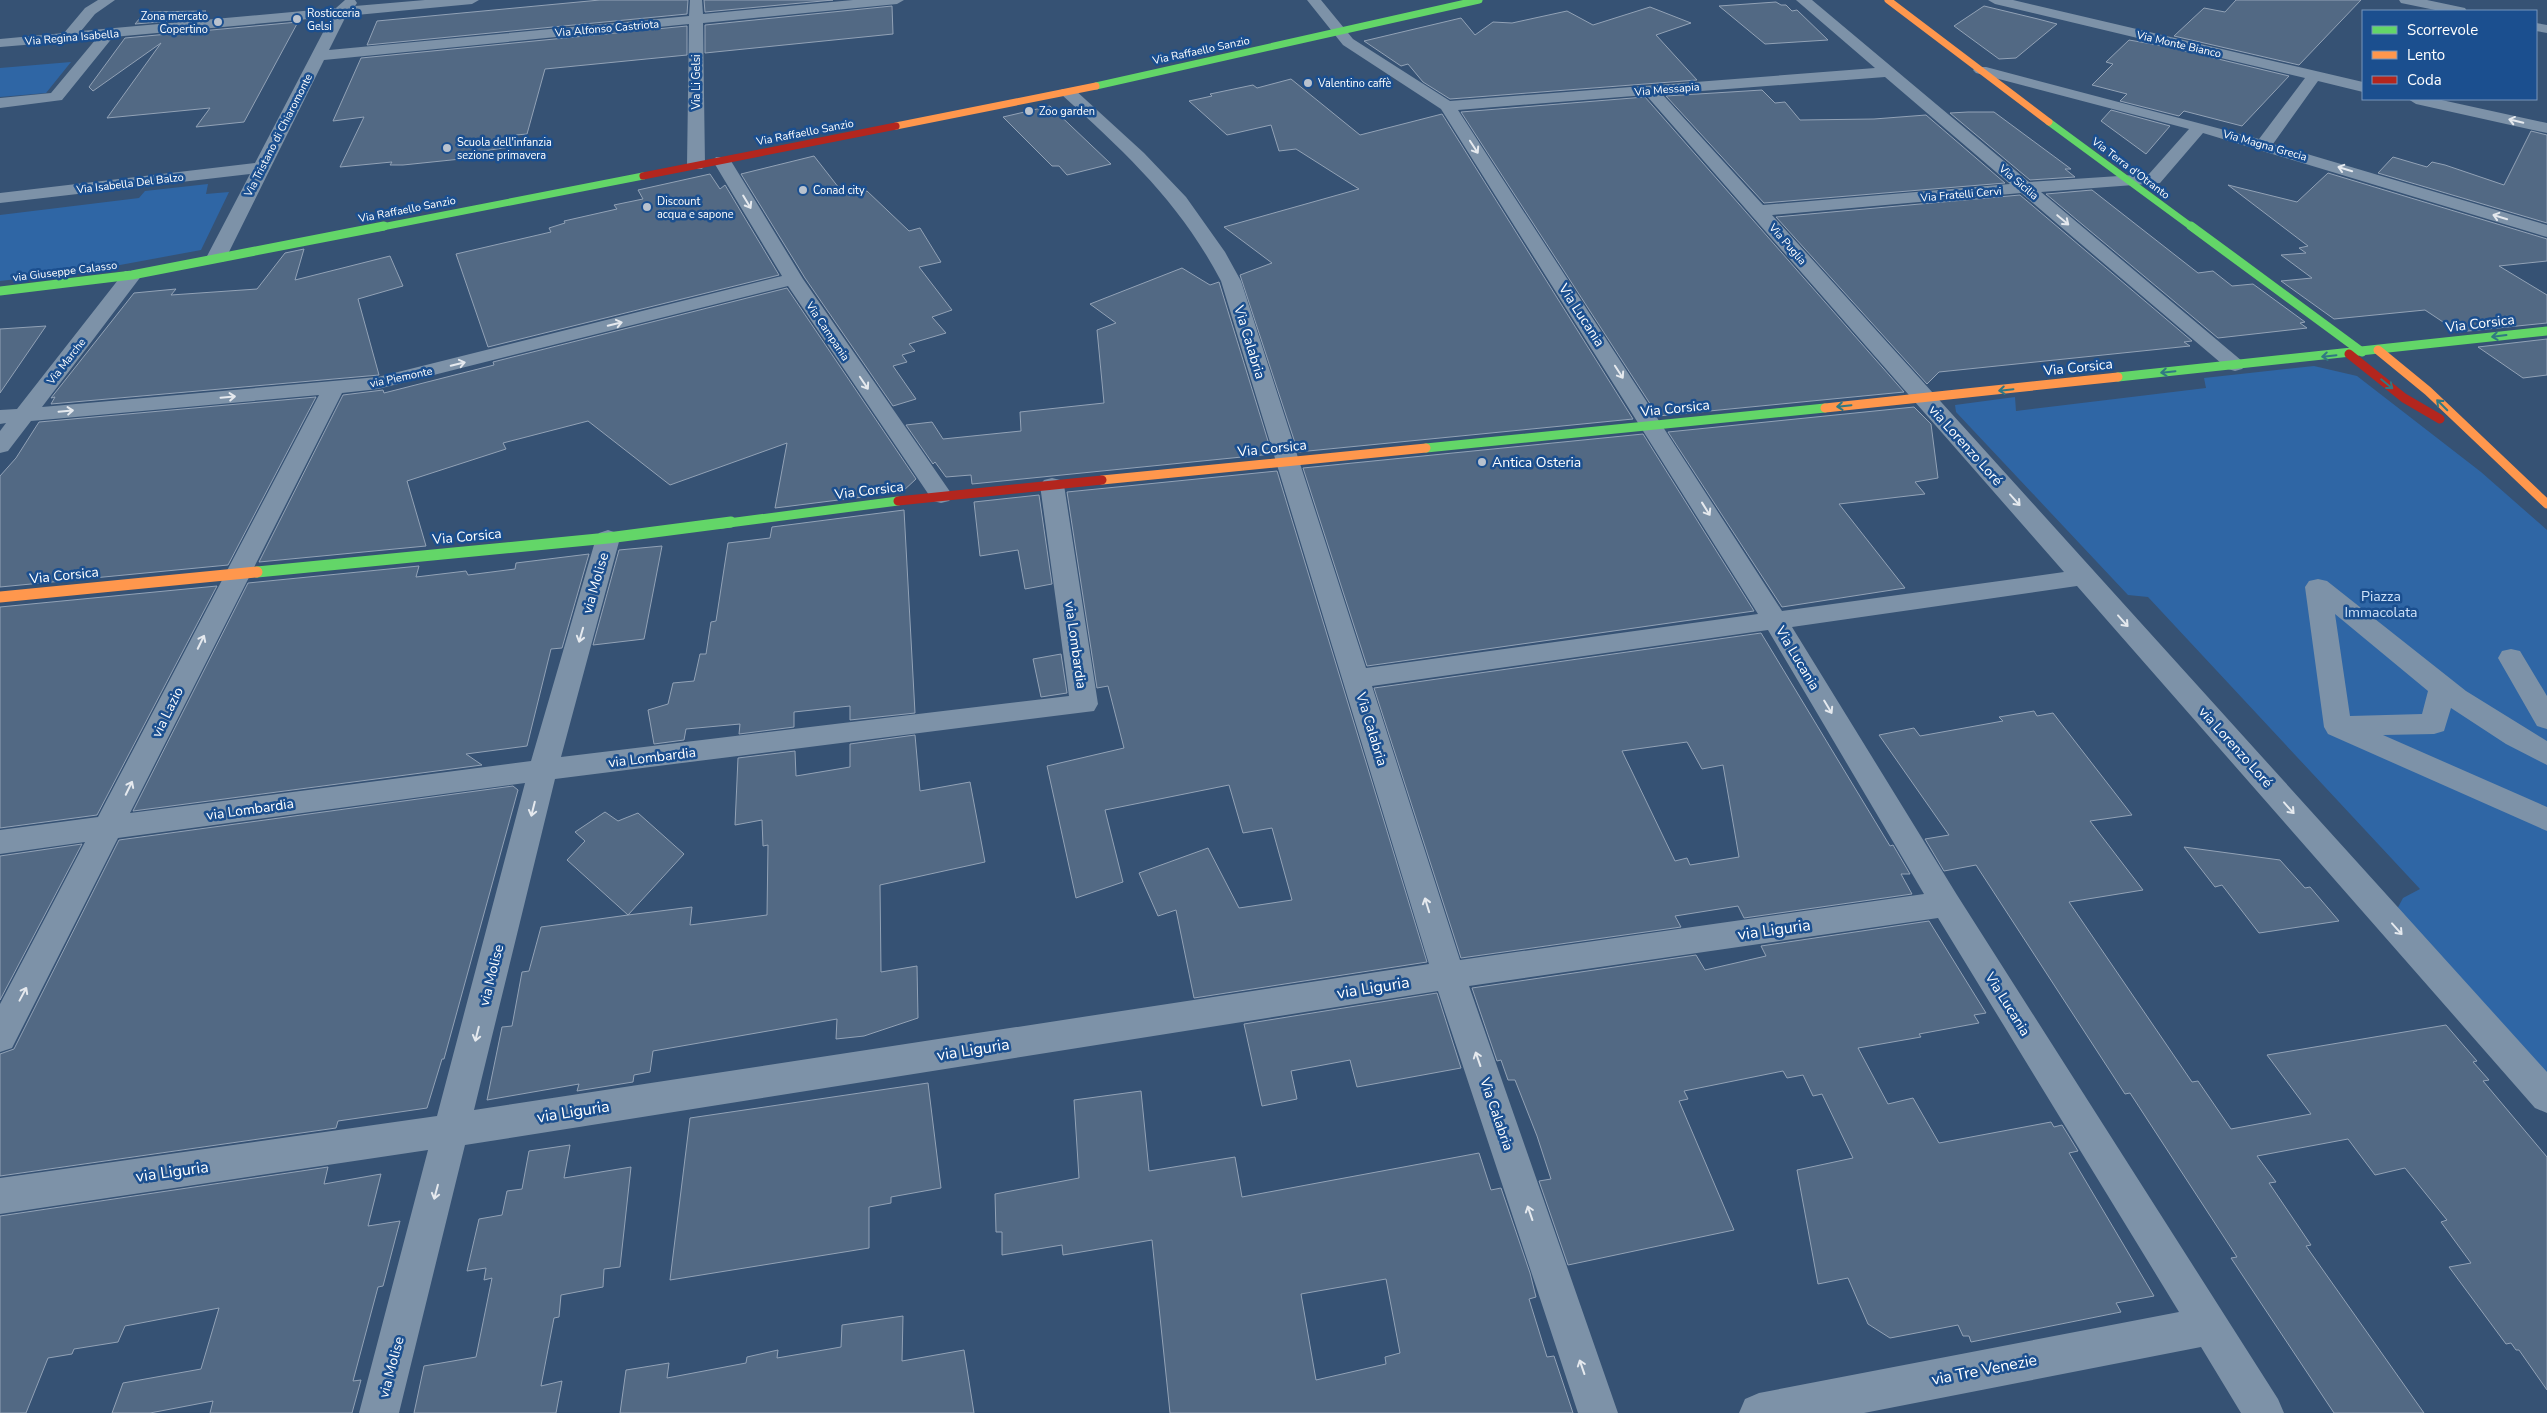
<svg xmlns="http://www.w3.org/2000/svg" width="2547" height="1413" font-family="'Nunito Sans',sans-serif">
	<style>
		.green { fill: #2f66a5 }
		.building { fill: #526984; stroke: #92a2b6; fill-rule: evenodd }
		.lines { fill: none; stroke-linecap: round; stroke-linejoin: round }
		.street { fill: #7d92a8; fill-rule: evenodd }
		.fast-far2 { stroke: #63d668; stroke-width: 7 }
		.fast-far1 { stroke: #63d668; stroke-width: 9 }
		.fast { stroke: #63d668; stroke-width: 11 }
		.slow-far2 { stroke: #ff974d; stroke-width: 7 }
		.slow-far1 { stroke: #ff974d; stroke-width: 9 }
		.slow { stroke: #ff974d; stroke-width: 11 }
		.jam-far1 { stroke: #b3261e; stroke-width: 7 }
		.jam { stroke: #b3261e; stroke-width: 9 }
		.oneway { stroke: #e5e9ee }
		.oneway2 { stroke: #317883 }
		.poi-dot { fill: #b9c2ce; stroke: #1b4f8f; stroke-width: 2 }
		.labels { text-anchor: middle; stroke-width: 5; stroke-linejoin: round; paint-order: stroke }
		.far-poi-label { font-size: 11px; fill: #fff; stroke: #1b4f8f; text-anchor: start }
		.far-street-label { font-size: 11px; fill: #fff; stroke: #1b4f8f }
		.street-label { font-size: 14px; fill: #fff; stroke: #1b4f8f }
		.poi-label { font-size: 14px; fill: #fff; stroke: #1b4f8f; text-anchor: start }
		.park-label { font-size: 14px; fill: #cfe3fa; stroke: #1b4f8f }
		.near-street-label { font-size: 16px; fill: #fff; stroke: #1b4f8f }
	</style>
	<rect width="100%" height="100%" fill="#365274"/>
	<path class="green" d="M71,62L46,93L0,97V68Z
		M208,184L206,194L229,192L201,250L93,270L0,281V215L139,198L145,191Z
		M2314,366L2357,376L2481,472L2547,530V1078L2394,915L2403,898L2420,889L2148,597L2128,595L1956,412L1955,405L2015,397L2016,411L2206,388L2204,378Z"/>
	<path class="building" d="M600,0H688L687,14L367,45L377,21Z
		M704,0H833L705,12Z
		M2236,0H2361L2299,65L2174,36L2204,8L2225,12Z
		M1776,2L1781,5H1786L1792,11L1797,10L1828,40L1765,44L1719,6Z
		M892,6L893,34L705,53V25Z
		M1984,6L2038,19L2057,24L2016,58L1999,59L1954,26Z
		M1650,7L1691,23L1656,35L1697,80L1450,99L1423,82L1408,64L1401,66L1364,41L1461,18L1475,35L1493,22L1512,23L1567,11L1593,25Z
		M206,11L195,19L135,24L145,12Z
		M298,22L244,122L196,127L210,108L107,118L161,43L93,91L89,87L125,38Z
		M687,26V55L545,69L527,134L516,135L510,147L477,152L475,156L461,159L403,165H390L392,162L340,167L364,117L333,121L361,58Z
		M2129,40L2164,46L2289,76L2242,126L2184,111L2179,116L2120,101L2127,94L2092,85L2113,64L2106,62Z
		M1291,79L1360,135L1442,114L1633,419L1298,452L1240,275L1272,263L1224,227L1359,189L1296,149L1279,151L1271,125L1227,135L1189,101L1212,96L1210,94L1253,85L1257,88Z
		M1762,90L1775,103L1785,102L1800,120L1874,119L1926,115L2005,183L1764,203L1666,96Z
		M1645,97L1904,392L1658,416L1461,112Z
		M1050,106L1111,164L1067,175L1059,166H1052L1003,117Z
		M2111,110L2170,126L2146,154L2101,121Z
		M1968,112H1994L2071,169H2065L2075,177L2030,180L1950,113Z
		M2531,131L2547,135V223L2378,173L2393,157L2427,167L2432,162L2445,165L2504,185Z
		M814,156L839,188L845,189L849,196L867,191L909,231L920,228L941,262L919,267L952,310L932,317L946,333L909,344L915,351L902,355L907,362L893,366L916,399L893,406L805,278L741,174Z
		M2328,173L2547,239V261L2499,266L2547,295V323L2458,332L2425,310L2334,319L2281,281L2312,278L2281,255L2306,253L2299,248L2308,246L2228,185L2297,202Z
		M710,174L720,189L725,185L779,275L488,347L456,254L551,232L549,228L565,223L564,221L617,209L614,205L643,199L638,190Z
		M2092,190L2198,273L2213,271L2232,286L2253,284L2305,322L2300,323L2307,328L2218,338L2046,194Z
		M2020,195L2192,341L2184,342L2190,346L1939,372L1927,384L1776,217Z
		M304,249L295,280L390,256L403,286L358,299L379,375L51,404L55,397L51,398L134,293L176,289L171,295L257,289L285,253Z
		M1182,268L1210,285L1219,282L1272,454L972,484L971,475L946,477L935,462L933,464L906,425L932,422L943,439L1021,431L1020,412L1104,403L1097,330L1116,323L1090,304Z
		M787,288L916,479L902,492L775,508L787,443L670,485L588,421L503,443L506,449L407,481L426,546L259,562L343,395L383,390L384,393L494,365L493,362Z
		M46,326L0,393V329Z
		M2547,339V375L2523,378L2478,347Z
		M316,397L228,565L0,587V476L16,458L39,422Z
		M1914,407L1931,424L1938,478L1915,482L1925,494L1839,504L1905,588L1782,607L1668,432Z
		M1643,434L1754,611L1367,666L1303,468Z
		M1277,471L1427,962L1194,998L1176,910L1158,916L1139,873L1208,848L1239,908L1292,900L1272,828L1243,833L1229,785L1105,810L1123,882L1076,898L1047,766L1124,748L1108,686L1097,688L1067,492Z
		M1039,495L1052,584L1025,589L1018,550L980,556L974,502Z
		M904,510L915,713L850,720V706L794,712V727L739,734L740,724L686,729L684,740L654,744L648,710L668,704L673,683L694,681L700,654H706L711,622L716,621L728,543L770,538L772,527Z
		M662,546L644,639L593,645L619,550Z
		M589,554L562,648L551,649L527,746L466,754L482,765L133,811L248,583L419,566L416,577L466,571L468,575L515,569L516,563Z
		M217,586L97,815L0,828V607Z
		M1761,633L1890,846L1893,845L1910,874H1901L1912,894L1744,918L1738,906L1675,916L1681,927L1461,958L1374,688ZM1687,742L1702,769L1723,765L1739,857L1690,865L1687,858L1675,861L1622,751Z
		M1061,654L1067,693L1041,697L1033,659Z
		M2034,711L2037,716L2053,713L2132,815L2090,821L2143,890L2069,902L2192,1082L2198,1081L2231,1129L2311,1114L2267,1055L2446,1025L2477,1061L2473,1062L2489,1080L2483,1081L2547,1157V1390L2519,1350H2516L2511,1343L2506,1344L2449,1267L2471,1263L2441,1222L2447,1220L2405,1168L2375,1175L2348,1139L2257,1156L2276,1182L2269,1183L2311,1245L2306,1246L2424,1413H2334L2231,1258L2237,1257L2130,1093L2125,1094L1976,865L1944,871L1925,839L1949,835L1879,735L1914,728L1920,736L2003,721L1999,717Z
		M915,735L920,791L970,782L985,862L880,885L881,972L917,966L918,1018L864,1036L836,1039L837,1019L653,1051L650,1072L634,1075L633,1082L577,1091L579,1084L487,1100L502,1027L512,1026L522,972L529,971L541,927L628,915L567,860L585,841L575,832L605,812L618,821L638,813L684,854L628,915L692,907L690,925L767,915L768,845L763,846L762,820L735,825L738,758L795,751L796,776L850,767V744Z
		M513,786L518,790L444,1059H442L427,1108L338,1121L336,1128L0,1176V1054L14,1049L119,840Z
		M82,844L0,1000V856Z
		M2184,847L2280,860L2305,888L2310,887L2339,921L2259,933L2222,885L2215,887Z
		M1929,921L1986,1013L1974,1015L1979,1023L1919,1034L1921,1037L1858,1048L1888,1104L1913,1098L1939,1143L2051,1122L2054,1127L2062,1125L2078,1151L2069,1153L2154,1296L2116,1303L2121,1312L1971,1342L1969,1336H1963L1958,1325L1890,1338L1868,1324L1848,1278L1818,1284L1797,1170L1853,1158L1822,1094L1813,1096L1803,1075L1787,1078L1783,1071L1684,1091L1688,1099L1679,1101L1734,1230L1568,1265L1539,1181L1551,1179L1537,1136L1515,1080H1508L1501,1060L1497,1061L1472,988L1696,955L1705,970L1766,956L1761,946Z
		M1437,993L1461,1068L1357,1087L1350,1060L1291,1071L1297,1099L1262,1106L1244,1024Z
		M928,1083L941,1188L891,1197V1203L869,1207V1248L670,1280L690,1118Z
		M1141,1091L1149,1171L1235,1157L1242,1197L1479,1153L1491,1190L1501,1188L1530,1273L1536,1297L1529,1299L1547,1357L1554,1356L1573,1413H1170L1152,1240L1063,1255L1062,1245L1002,1255V1232H996L995,1194L1079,1178L1074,1100ZM1386,1279L1400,1353L1385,1357L1386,1364L1316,1380L1301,1294Z
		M570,1145L564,1178L631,1167L620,1267L604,1269L603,1287L561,1295L559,1317L554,1318L541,1386L562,1381L556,1413H414L424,1366L476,1357L492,1278L484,1280L486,1268L467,1271L479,1219L502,1215L507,1191L522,1189L529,1151Z
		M328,1167L324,1184L381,1174L368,1226L400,1221L383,1286L378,1287L353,1381L361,1380L352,1413H210L213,1401L150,1413H112L123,1383L201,1369L219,1308L125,1326L118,1342L74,1349L72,1354L48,1358L26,1413H0V1216Z
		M903,1316L902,1361L964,1350L974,1413H620L626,1370L669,1363L667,1378L746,1363L747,1357L778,1350L777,1358L841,1347L842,1325Z"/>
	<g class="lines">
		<path class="street" d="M98,0H115L95,14L81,31L336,8L345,0H355L357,3L355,6L425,0H479L472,4L346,16L329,50L689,16L690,0H702L703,14L853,0H904L897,4L703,23L705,165L702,169H690L687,165L689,24L324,60L226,258L223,262H209L206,258L250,174L0,203V193L255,163L331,17L113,37L62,100L0,108V98L51,93L96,39L0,47V39L64,33L85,8Z
			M1307,0H1321L1353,39L1450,101L1875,68L1796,0H1812L2029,182L2149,174L2189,129L1976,73L1973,70L1976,67H1986L2259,139L2305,78L1995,4L1988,0H2013L2363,82V92L2318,81L2273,144L2547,225V237L2203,133L2160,183L2041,192L2242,361L2246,365L2242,369L2235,371L2228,369L2021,193L1772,215L2547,1072V1113L2535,1108L2077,586L1792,627L1957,895L2278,1399L2284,1413H2241L2201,1347L1864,1413H1739L1745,1399L1759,1393L2179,1312L1938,918L1469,986L1618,1413H1578L1438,991L465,1145L399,1413H359L428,1150L0,1214V1178L437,1116L525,783L118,838L12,1048L0,1052V1004L85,842L0,854V830L98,817L319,395L31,421L8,451L0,453V431L6,423L0,424V410L17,409L125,271H139L142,275L42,407L378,377L782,276L713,161L716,157H728L731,161L803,279L953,496L949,501L941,503L933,501L788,286L378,389L342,393L130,813L531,761L596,538L599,533L608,530L617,533L620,538L561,757L1069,696L1040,485L1044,480L1052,478L1060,480L1064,485L1098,704L1094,711L555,779L474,1110L1429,964L1221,281C1180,203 1127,154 1062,95L1060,92L1062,89H1074L1144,153L1186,197L1225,252L1241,281L1366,668L1758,614L1441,109L1343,45ZM1885,77L2010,184L1763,205L1662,94ZM1646,95L2064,572L1782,611L1458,110ZM1768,630L1924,894L1460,960L1372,686Z
			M2399,0H2427L2465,8L2467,11H2440L2401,3Z
			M2536,23L2547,25V33L2536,31Z
			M2408,99H2437L2547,123V133L2416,104Z
			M2318,579L2327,581L2466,691L2547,741V765L2506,744L2451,708L2444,731L2434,734L2383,735L2547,807V831L2328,734L2324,727L2305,587L2309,581ZM2335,614L2428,691L2422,714L2350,716Z
			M2511,649L2520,651L2547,696V729L2537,726L2498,658L2502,651Z"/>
		<path class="fast-far2" d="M1096,86L1479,0
			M2049,122L2193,228
			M377,228L643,176"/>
		<path class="fast-far1" d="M2191,226L2362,352
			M0,291L132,275L384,226
			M2118,377L2547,331
			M1426,448L1825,408
			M721,524L898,501"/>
		<path class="fast" d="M257,572L608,538L731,522"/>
		<path class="slow-far2" d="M1888,0L2049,122
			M896,126L1096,86"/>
		<path class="slow-far1" d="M2378,350L2428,391L2547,504
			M1825,408L2118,377
			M1102,480L1426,448"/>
		<path class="slow" d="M0,597L257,572"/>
		<path class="jam-far1" d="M643,176L896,126"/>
		<path class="jam" d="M2349,354L2404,398L2440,419
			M898,501L1102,480"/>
	</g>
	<defs><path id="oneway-shaft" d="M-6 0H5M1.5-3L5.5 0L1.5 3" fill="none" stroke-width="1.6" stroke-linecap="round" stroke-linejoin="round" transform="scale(1.25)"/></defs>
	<g class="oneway">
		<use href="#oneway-shaft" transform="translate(2516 121) rotate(-167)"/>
		<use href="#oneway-shaft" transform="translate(1474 147) rotate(57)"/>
		<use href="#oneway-shaft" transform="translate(2345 169) rotate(-163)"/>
		<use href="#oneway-shaft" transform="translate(747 202) rotate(59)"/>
		<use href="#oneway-shaft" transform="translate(2500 217) rotate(-163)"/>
		<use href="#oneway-shaft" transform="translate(2063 220) rotate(40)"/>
		<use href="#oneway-shaft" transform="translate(615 324) rotate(-14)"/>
		<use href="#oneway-shaft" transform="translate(458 364) rotate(-14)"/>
		<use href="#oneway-shaft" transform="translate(1619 372) rotate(57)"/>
		<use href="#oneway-shaft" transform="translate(864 383) rotate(56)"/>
		<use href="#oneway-shaft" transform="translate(228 397) rotate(-5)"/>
		<use href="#oneway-shaft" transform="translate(66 411) rotate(-5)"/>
		<use href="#oneway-shaft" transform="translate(2015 500) rotate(48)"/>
		<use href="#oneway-shaft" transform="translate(1706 509) rotate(58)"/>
		<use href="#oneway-shaft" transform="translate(2123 621) rotate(48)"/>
		<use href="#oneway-shaft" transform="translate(581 635) rotate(106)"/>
		<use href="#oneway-shaft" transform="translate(201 642) rotate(-64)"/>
		<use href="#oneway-shaft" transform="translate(1828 707) rotate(59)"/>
		<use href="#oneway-shaft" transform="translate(129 788) rotate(-64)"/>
		<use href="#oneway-shaft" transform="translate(2289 808) rotate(48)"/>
		<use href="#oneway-shaft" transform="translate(533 809) rotate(104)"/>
		<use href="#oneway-shaft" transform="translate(1427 905) rotate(-107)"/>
		<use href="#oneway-shaft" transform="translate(2397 929) rotate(48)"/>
		<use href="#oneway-shaft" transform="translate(23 994) rotate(-62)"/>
		<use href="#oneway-shaft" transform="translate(477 1034) rotate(104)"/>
		<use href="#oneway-shaft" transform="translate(1478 1059) rotate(-109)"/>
		<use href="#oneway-shaft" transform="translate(436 1192) rotate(105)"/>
		<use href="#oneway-shaft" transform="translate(1530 1213) rotate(-109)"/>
		<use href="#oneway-shaft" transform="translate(1582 1367) rotate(-109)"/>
	</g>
	<g class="oneway2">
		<use href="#oneway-shaft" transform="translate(2499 336) rotate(173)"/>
		<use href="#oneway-shaft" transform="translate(2329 356) rotate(174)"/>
		<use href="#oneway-shaft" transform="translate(2168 372) rotate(174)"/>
		<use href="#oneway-shaft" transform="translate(2387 384) rotate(39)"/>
		<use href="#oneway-shaft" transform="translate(2006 390) rotate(174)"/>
		<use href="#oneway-shaft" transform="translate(2442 405) rotate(-135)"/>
		<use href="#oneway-shaft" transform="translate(1844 406) rotate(174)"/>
	</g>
	<g class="poi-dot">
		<circle cx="297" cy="19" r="5"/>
		<circle cx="218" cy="22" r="5"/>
		<circle cx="1308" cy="83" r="5"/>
		<circle cx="1029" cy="111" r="5"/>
		<circle cx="447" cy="148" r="5"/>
		<circle cx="803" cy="190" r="5"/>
		<circle cx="647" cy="207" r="5"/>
		<circle cx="1482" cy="462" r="5"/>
	</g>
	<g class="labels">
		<g class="far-poi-label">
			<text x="307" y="17">Rosticceria<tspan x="307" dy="13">Gelsi</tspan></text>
			<text x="208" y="20" text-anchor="end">Zona mercato<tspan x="208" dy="13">Copertino</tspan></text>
			<text x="1318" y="87">Valentino caffè</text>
			<text x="1039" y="115">Zoo garden</text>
			<text x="457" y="146">Scuola dell'infanzia<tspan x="457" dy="13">sezione primavera</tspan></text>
			<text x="813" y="194">Conad city</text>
			<text x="657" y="205">Discount<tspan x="657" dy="13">acqua e sapone</tspan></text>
		</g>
		<g class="far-street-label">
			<text transform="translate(607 28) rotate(-5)" y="4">Via Alfonso Castriota</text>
			<text transform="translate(72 37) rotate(-5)" y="4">Via Regina Isabella</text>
			<text transform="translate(2179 44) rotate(13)" y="4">Via Monte Bianco</text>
			<text transform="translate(1201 50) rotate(-12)" y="4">Via Raffaello Sanzio</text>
			<text transform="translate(696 82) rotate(-90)" y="4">Via Li Gelsi</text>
			<text transform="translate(1667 89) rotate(-5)" y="4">Via Messapia</text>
			<text transform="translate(805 132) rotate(-11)" y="4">Via Raffaello Sanzio</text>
			<text transform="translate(278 135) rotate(-63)" y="4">Via Tristano di Chiaromonte</text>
			<text transform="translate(2265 145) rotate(16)" y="4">Via Magna Grecia</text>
			<text transform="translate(2131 168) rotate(37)" y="4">Via Terra d'Otranto</text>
			<text transform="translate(2019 182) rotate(40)" y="4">Via Sicilia</text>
			<text transform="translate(130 183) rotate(-7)" y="4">Via Isabella Del Balzo</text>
			<text transform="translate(1961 194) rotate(-5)" y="4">Via Fratelli Cervi</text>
			<text transform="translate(407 209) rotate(-11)" y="4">Via Raffaello Sanzio</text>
			<text transform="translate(1788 244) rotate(49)" y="4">Via Puglia</text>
			<text transform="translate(65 271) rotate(-7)" y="4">via Giuseppe Calasso</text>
			<text transform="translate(828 331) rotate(56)" y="4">Via Campania</text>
			<text transform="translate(66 361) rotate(-52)" y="4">Via Marche</text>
			<text transform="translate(401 377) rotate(-12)" y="4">via Piemonte</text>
		</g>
		<g class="street-label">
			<text transform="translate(1582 315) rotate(57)" y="5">Via Lucania</text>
			<text transform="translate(2480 323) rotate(-7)" y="5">Via Corsica</text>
			<text transform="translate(1250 342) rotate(73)" y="5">Via Calabria</text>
			<text transform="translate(2078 367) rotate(-6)" y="5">Via Corsica</text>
			<text transform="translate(1675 408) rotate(-6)" y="5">Via Corsica</text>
			<text transform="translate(1966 445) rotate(48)" y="5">via Lorenzo Loré</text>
			<text transform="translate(1272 448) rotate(-6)" y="5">Via Corsica</text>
			<text transform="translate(869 490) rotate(-7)" y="5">Via Corsica</text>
			<text transform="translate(467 536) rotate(-5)" y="5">Via Corsica</text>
			<text transform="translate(64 575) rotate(-6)" y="5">Via Corsica</text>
			<text transform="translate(595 583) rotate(-74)" y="5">via Molise</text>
			<text transform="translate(1076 645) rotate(82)" y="5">via Lombardia</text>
			<text transform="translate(1798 658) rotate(59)" y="5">Via Lucania</text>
			<text transform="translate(167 712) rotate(-64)" y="5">via Lazio</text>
			<text transform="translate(1372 729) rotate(73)" y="5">Via Calabria</text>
			<text transform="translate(2236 747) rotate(48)" y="5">via Lorenzo Loré</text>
			<text transform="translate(652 757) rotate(-7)" y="5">via Lombardia</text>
			<text transform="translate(250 809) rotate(-8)" y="5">via Lombardia</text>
			<text transform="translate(491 975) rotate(-76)" y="5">via Molise</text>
			<text transform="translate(2008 1004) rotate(58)" y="5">Via Lucania</text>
			<text transform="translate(1497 1114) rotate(71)" y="5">Via Calabria</text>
			<text transform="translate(391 1367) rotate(-75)" y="5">via Molise</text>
		</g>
		<g class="poi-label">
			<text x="1492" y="467">Antica Osteria</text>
		</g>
		<g class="park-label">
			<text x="2381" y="601">Piazza<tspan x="2381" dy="16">Immacolata</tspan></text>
		</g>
		<g class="near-street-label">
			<text transform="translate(1774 929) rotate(-8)" y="6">via Liguria</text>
			<text transform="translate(1373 987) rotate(-9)" y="6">via Liguria</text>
			<text transform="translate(973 1049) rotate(-9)" y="6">via Liguria</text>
			<text transform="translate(573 1111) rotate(-9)" y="6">via Liguria</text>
			<text transform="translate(172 1171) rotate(-8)" y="6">via Liguria</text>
			<text transform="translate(1984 1369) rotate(-11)" y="6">via Tre Venezie</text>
		</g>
	</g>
	<rect x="2362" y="10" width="175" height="90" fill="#1b4f8f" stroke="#7695bc"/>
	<rect x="2372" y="26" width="25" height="8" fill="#63d668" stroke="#7695bc"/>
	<text x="2407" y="35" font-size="15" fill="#ffffff">Scorrevole</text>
	<rect x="2372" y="51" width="25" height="8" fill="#ff974d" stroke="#7695bc"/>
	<text x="2407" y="60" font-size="15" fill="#ffffff">Lento</text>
	<rect x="2372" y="76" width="25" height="8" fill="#b3261e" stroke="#7695bc"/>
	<text x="2407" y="85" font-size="15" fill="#ffffff">Coda</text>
</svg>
